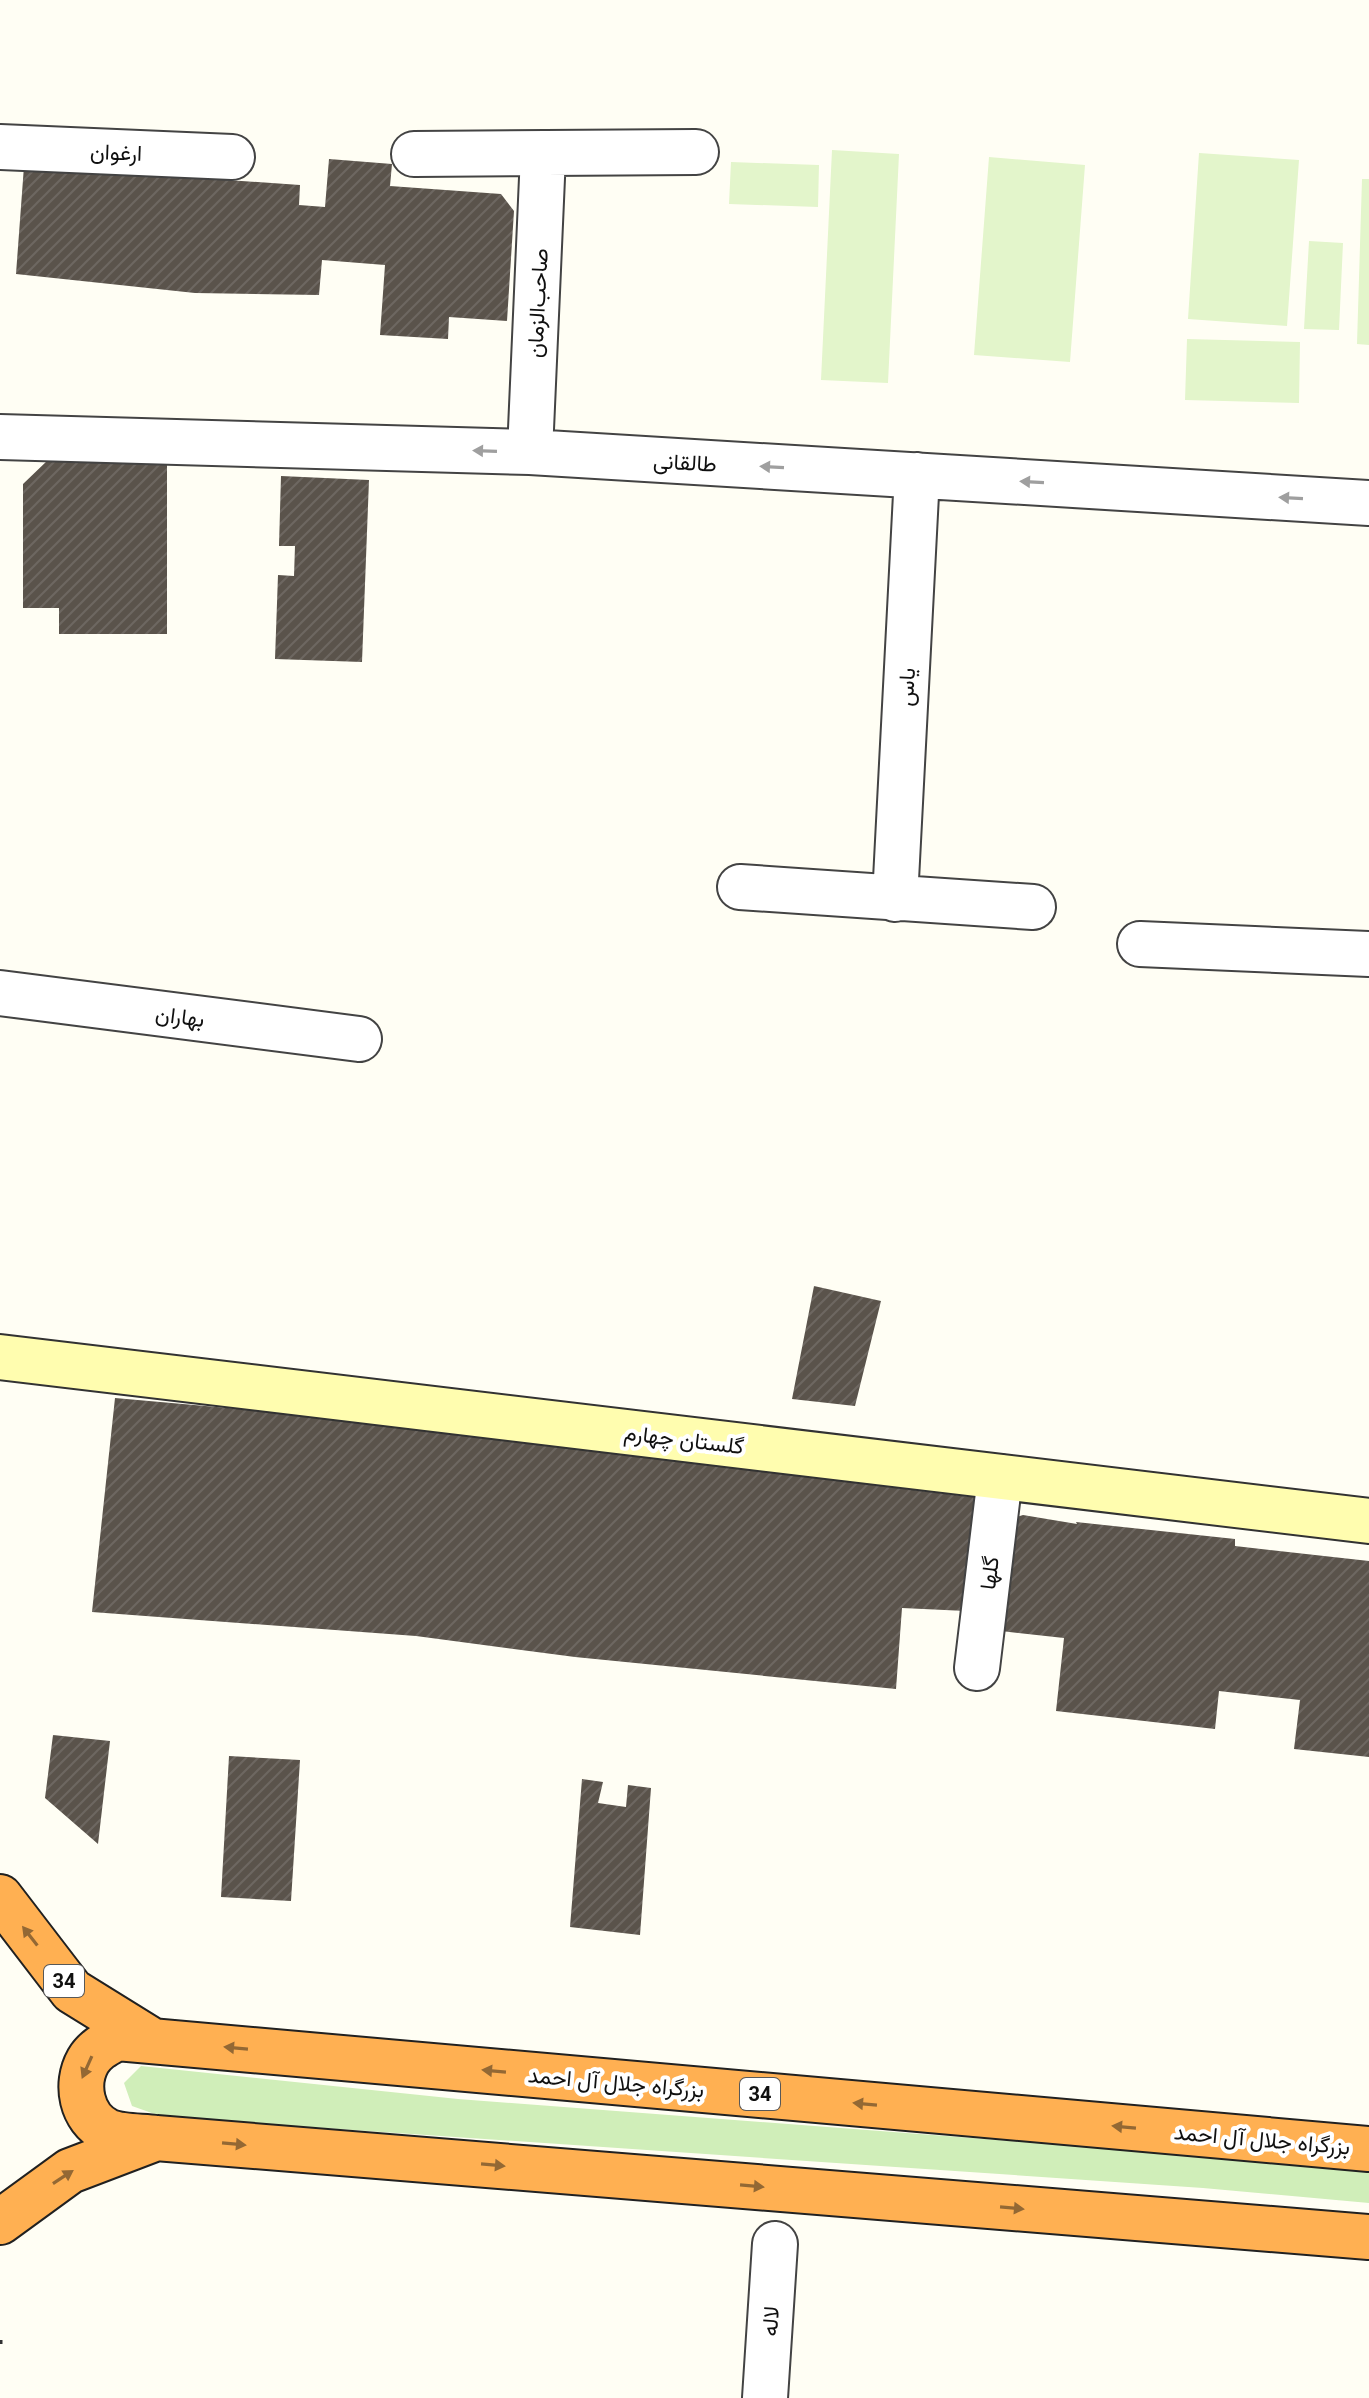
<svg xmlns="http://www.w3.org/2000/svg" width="1369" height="2398" font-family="Georgia,Vazirmatn,serif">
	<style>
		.grass { fill: #d0eeb9 }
		.pitch { fill: #e3f5cb }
		.building { fill: url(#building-hatch) }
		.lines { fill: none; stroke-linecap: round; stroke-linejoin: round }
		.street-casing { stroke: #434343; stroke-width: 48 }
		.secondary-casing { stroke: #323232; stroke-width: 48 }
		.highway-casing { stroke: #212121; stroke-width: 48 }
		.path { stroke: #323232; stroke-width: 5; stroke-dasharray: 8 4; stroke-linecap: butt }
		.street { stroke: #fff; stroke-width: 44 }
		.secondary { stroke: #fffdaf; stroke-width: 44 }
		.highway { stroke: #ffb052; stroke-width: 44 }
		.oneway { fill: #9f9f9f }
		.oneway2 { fill: #936834 }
		.labels { text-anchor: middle; stroke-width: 8; stroke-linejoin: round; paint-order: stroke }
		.shield { fill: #fff; stroke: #585858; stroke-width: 2 }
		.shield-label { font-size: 20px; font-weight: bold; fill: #101010 }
		.street-label { font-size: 22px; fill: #101010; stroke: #fff }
	</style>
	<defs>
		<pattern id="building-hatch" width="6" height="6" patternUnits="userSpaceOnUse" patternTransform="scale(2)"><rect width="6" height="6" fill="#5a534b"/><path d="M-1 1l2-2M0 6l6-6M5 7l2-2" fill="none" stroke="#6d6761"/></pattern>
	</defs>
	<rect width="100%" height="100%" fill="#fffef4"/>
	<path class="grass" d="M141,2066L458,2099L1369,2168V2203L1203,2188L163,2117L132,2106L124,2083Z"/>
	<path class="pitch" d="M832,150L899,154L888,383L821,380Z
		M1199,153L1299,160L1287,326L1188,319Z
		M989,157L1085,165L1070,362L974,355Z
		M731,162L819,165L818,207L729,204Z
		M1362,179H1369V345L1357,344Z
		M1309,241L1343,243L1339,330L1304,329Z
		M1187,339L1300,342L1299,403L1185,400Z"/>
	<path class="building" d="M329,159L392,164L390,186L501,194L514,211L507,321L449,317L448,339L380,335L385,265L322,260L319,295L195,293L16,274L24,166L300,185L299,205L325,207Z
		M48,460H167V634H59V608H23V484Z
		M281,476L369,480L362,662L275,659L278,575L294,576L295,546H279Z
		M814,1286L881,1301L855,1406L792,1399Z
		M115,1398L272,1412L980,1498L966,1611L902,1608L896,1689L575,1657L416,1636L92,1612Z
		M1023,1515L1077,1524L1076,1522L1235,1539V1546L1369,1561V1757L1294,1749L1300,1700L1219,1691L1215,1729L1056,1711L1064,1638L1001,1631L1014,1518Z
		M53,1735L110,1741L98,1844L45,1798Z
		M229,1756L300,1760L291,1901L221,1897Z
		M582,1779L603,1782L598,1803L626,1807L628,1785L651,1788L640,1935L570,1927Z"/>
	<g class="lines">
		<g class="street-casing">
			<path id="street" d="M0,147L232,157
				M414,154L696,152
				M0,437L530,452L1369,503
				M530,452L543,155
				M740,887L1033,907
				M895,899L917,475
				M1140,944L1369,954
				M0,993L359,1039
				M977,1668L1000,1477
				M765,2398L775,2244"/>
		</g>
		<g class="secondary-casing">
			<path id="secondary" d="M0,1357L1369,1521"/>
		</g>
		<g class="highway-casing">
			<path id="highway" d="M0,1897L72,1991L151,2040
				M1369,2149L117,2038C106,2044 95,2049 88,2061C75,2084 81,2118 107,2131C120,2137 142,2136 156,2138L1369,2237
				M0,2222L70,2171L154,2139"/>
		</g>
		<path class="path" d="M0,2340V2344"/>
		<use href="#street" class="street"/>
		<use href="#secondary" class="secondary"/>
		<use href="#highway" class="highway"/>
	</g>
	<defs><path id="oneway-solid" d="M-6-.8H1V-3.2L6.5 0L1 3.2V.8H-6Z" transform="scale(2)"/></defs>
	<g class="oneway">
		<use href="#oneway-solid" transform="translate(485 451) rotate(-178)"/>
		<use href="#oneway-solid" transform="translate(772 467) rotate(-177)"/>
		<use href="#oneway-solid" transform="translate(1032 482) rotate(-177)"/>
		<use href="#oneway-solid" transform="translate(1291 498) rotate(-177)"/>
	</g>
	<g class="oneway2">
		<use href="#oneway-solid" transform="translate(30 1936) rotate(-128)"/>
		<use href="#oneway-solid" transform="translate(236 2048) rotate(-175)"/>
		<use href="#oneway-solid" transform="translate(87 2067) rotate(114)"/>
		<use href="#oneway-solid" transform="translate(494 2071) rotate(-175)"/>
		<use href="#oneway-solid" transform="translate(865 2104) rotate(-175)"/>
		<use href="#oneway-solid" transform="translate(1124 2127) rotate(-175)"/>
		<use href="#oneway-solid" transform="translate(234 2144) rotate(5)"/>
		<use href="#oneway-solid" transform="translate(493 2165) rotate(5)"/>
		<use href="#oneway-solid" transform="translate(63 2177) rotate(-33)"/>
		<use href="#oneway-solid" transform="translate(752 2186) rotate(5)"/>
		<use href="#oneway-solid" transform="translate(1012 2208) rotate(5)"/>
	</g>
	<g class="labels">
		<g class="shield">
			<rect x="44" y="1965" width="40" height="32" rx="6"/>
			<rect x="740" y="2078" width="40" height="32" rx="6"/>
		</g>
		<g class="shield-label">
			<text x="64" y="1988">34</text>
			<text x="760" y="2101">34</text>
		</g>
		<g class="street-label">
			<text transform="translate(116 152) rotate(2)" y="8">ارغوان</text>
			<text transform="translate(537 303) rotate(-87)" y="8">صاحب‌الزمان</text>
			<text transform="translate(685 462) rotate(3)" y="8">طالقانی</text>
			<text transform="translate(906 687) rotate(-87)" y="8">یاس</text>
			<text transform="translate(180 1016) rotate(7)" y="8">بهاران</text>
			<text transform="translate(684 1439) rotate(7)" y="8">گلستان چهارم</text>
			<text transform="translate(989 1573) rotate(-83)" y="8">گلها</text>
			<text transform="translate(616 2082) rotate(5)" y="8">بزرگراه جلال آل احمد</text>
			<text transform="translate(1262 2139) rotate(5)" y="8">بزرگراه جلال آل احمد</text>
			<text transform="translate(770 2321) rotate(-86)" y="8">لاله</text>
		</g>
	</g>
</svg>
